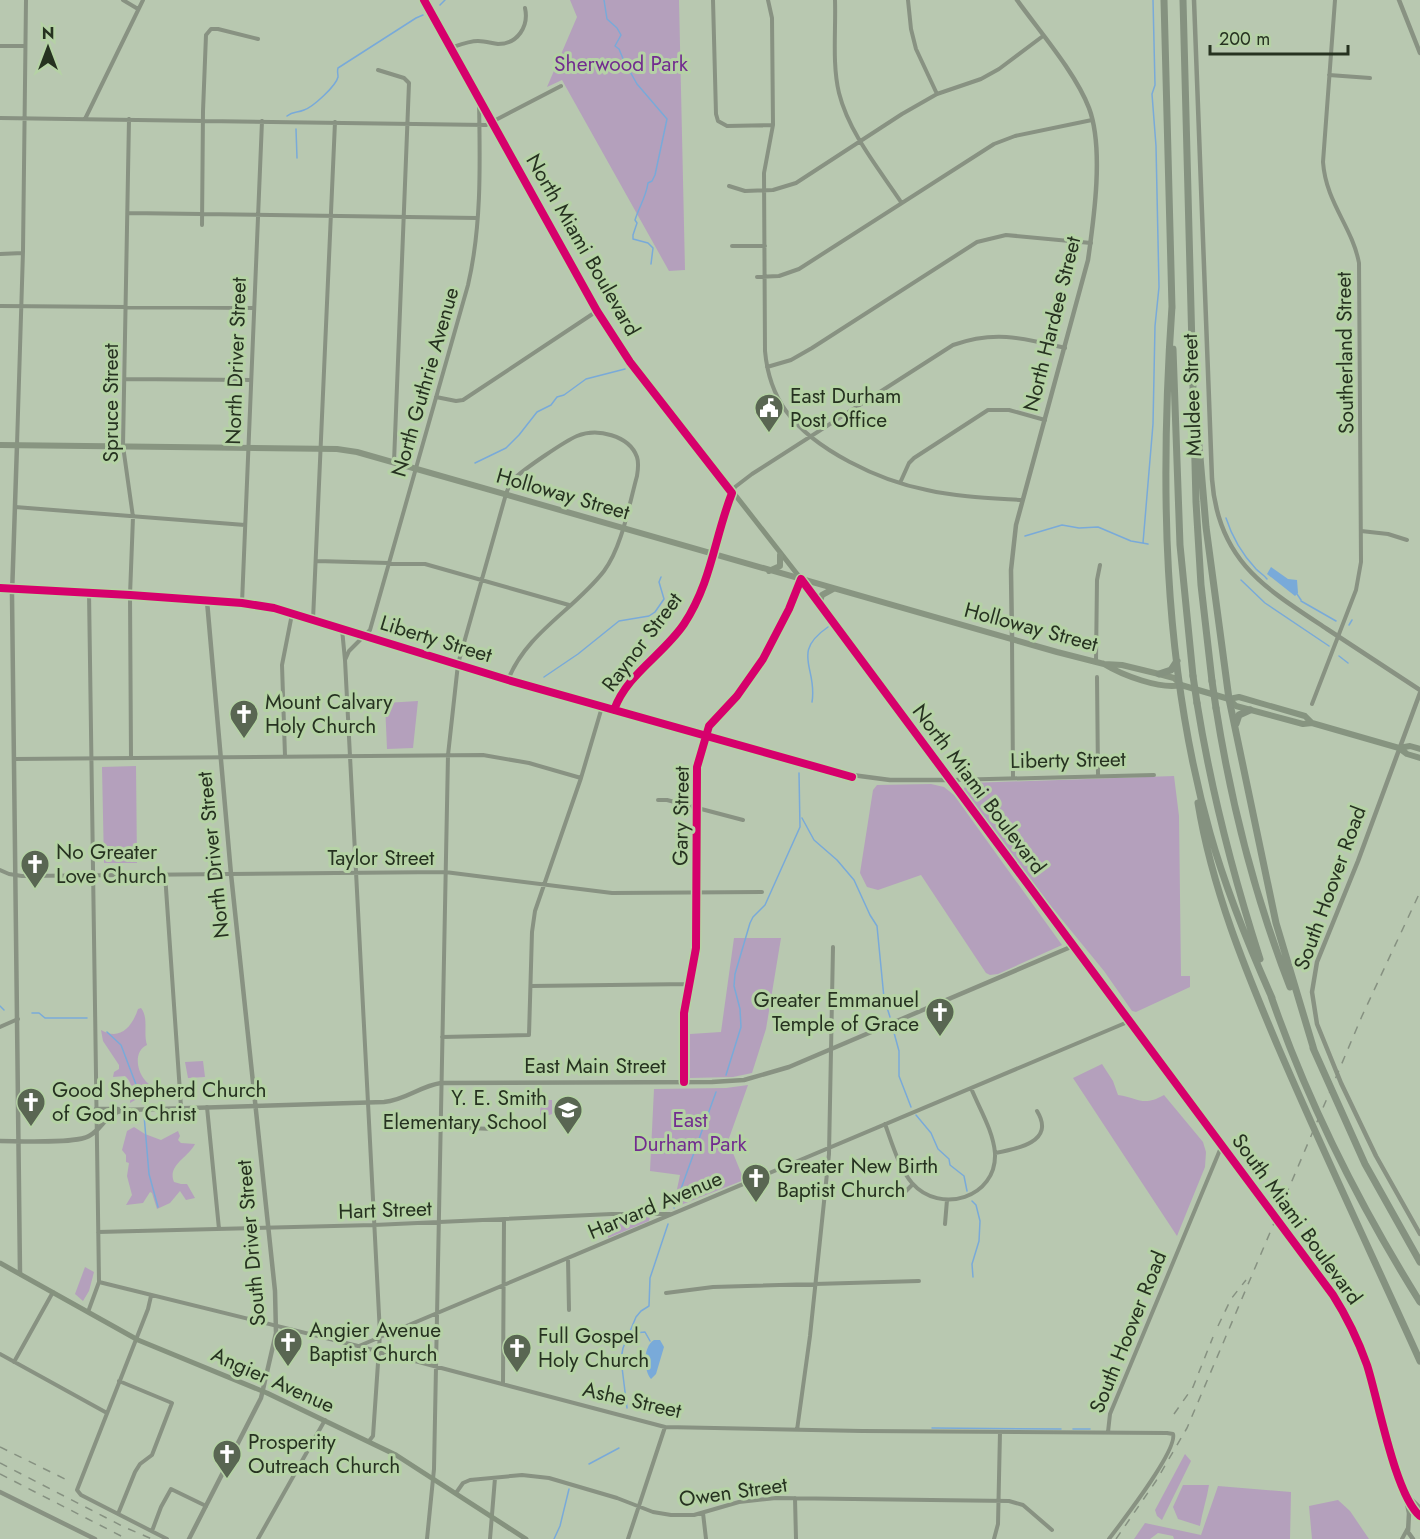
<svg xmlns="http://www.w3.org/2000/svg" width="1420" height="1539" font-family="Jost,sans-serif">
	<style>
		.green { fill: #b4a0bc }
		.water { fill: #79aad9 }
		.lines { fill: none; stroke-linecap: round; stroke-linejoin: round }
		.stream { stroke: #79aad9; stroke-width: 1.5 }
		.minor { stroke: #889282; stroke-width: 4 }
		.tertiary { stroke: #889282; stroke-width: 4.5 }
		.secondary { stroke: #85927e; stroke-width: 5 }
		.primary { stroke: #889581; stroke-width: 6 }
		.trunk { stroke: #869480; stroke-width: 6 }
		.motorway { stroke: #859280; stroke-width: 7 }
		.rail { stroke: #869181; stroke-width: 1.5; stroke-dasharray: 8 8; stroke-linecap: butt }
		.motorway-bridge { stroke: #859280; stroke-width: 7 }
		.cycleway-casing { stroke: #b5d2a5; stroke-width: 11 }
		.cycleway { stroke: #d6006c; stroke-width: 8 }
		.labels { text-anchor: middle; stroke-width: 6; stroke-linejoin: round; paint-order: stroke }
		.park-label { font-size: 21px; fill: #722c8f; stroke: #b5d2a5 }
		.street-label { font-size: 21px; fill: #263220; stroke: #b5d2a5 }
		.poi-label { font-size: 21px; fill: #263220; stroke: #b5d2a5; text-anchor: start }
	</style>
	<rect width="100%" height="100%" fill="#b8c8b0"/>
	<path class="green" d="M570,0H679L685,270L669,271L562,80L547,87L577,17Z
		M418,701L413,748L387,749L385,703Z
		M136,766L137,863H104L102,767Z
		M1174,776L1179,816L1181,976H1190V987L1136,1012L1132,1011L1104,971L1050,905L964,791V788L970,783Z
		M931,784L944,787L954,795L1062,945L998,974L990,975L986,973L921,875L878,890L867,887L860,873L873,790L877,785Z
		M734,938H781L766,1029L752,1073L733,1077L690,1078V1034L721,1032Z
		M141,1008C149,1018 143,1033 147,1045C129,1053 140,1086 157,1087C150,1095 139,1097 130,1103C131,1092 134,1084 125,1076L113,1077L114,1072L119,1069V1065L103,1041L101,1030C120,1041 132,1027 138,1009Z
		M203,1061L205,1077L188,1078L185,1062Z
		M1102,1064L1113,1081L1118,1095C1139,1098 1143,1107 1164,1095L1203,1142L1206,1152L1205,1167L1177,1236L1073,1078Z
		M748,1085L728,1141L744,1180L673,1208L680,1175L650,1171L654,1089L726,1088Z
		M541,1100H552V1114L543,1117L540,1114Z
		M134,1127L145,1134L161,1140L178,1131L180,1136L178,1140L181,1143L195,1144C188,1158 167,1165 174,1182L181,1184H187L195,1198L186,1200L180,1191L170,1203L157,1209L152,1193L150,1192L143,1203L126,1205L132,1195L127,1176L129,1163L126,1162V1155L122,1150L127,1131Z
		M650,1217L649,1221L608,1238L609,1219Z
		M85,1267L94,1272L89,1291L83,1301L75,1294Z
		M1185,1454L1191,1461L1162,1520L1157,1516L1155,1510Z
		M1183,1485H1209C1207,1499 1202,1512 1200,1526L1178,1519L1173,1507Z
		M1218,1486L1291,1492L1290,1539H1174L1173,1536L1158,1533L1150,1539H1134L1145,1523L1201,1535Z
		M1338,1500L1350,1511L1369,1539H1312L1309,1506Z"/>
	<path class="water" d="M1271,567L1288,579L1297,580L1298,593L1295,596L1267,574Z
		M654,1340H660L664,1347L656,1374L651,1379C643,1369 643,1347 654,1340Z"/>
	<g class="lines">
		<path class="stream" d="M604,0L607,19L617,28L621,35L615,46L619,49L624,61L637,84L667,119L655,175L652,181L648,183C646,197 639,207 635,220L637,223L633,235V239L648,243L653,248L651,264
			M440,5L445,0
			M287,116C293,111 297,113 304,110C313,107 336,86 338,77C338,74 337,71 338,68L416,18L423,15
			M296,129L297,158
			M475,463L506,448L519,435L537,412L551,405L557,397L564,395L586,379L625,369
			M1226,518C1232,537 1243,555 1256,569C1260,573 1264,575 1267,579
			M1025,536L1062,525L1079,528L1098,527L1131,541L1148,544
			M1143,543L1153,424L1155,326L1159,287L1156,146L1152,94L1155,85L1153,0
			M1241,580L1265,603L1329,646
			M1297,594L1301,600
			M1301,601L1336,621
			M1349,625L1352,620
			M1339,656L1348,663
			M544,677L578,654L619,621L649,616L655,612L664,599L659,582L661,577
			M812,702C818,668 790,653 828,627
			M802,818L814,840L837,860L854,880L870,915L877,926L884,998L890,1017
			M0,1006L4,1010
			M32,1013H39L45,1018H87
			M893,1029L899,1051V1076L911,1107
			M107,1032L121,1045L143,1103
			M726,1075L741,1027L740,1009L734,986L735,974L750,923L753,917L765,905L800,827L799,773
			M144,1115L149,1174L158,1207
			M916,1115L931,1133L938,1149L949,1159L950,1165L964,1176L967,1191
			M972,1201L976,1205L980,1221L979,1241L972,1264L973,1277
			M674,1208L716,1092
			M633,1330L635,1333L645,1332L650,1341
			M627,1408L621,1359L623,1348L636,1317L641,1311L649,1306L650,1278L668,1224
			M932,1428L1061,1429
			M1073,1429H1090
			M589,1464L619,1448
			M554,1539L560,1526L569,1489"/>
		<path class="minor" d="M123,0L138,9
			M713,0L716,114L718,121L727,126L773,125L772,18L768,0
			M835,0C836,30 832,64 839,93C849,133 879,169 901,202
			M908,0L911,29L916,49L937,94
			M0,46H25
			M450,48C459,45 469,41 478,41C485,41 491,43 498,44C518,44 529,26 525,8
			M378,70L404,78L409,83L394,462
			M1329,75L1370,78
			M0,118L486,125L561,86
			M85,119L143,0
			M129,119L123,446L133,517L130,595L131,758
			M773,125L764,173L765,351C767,373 773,393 786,411C814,450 880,481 927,490C958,497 990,498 1022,500
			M729,186L745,191L773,190L796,183L902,114L937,94L981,79L999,69L1043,36
			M128,213L477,218
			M202,225L203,111L206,35L211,29H218L258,39
			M732,246H765
			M0,254L23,253
			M757,277L779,276L799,269L994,144L1015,136L1092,120
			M0,306L254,308
			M767,367L791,360L812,348L977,242L1006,235L1091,243
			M125,379L251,380
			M436,397L456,401L463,400L597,311
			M17,445L23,251L26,0
			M900,483L909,463L914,458L988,410H1009L1045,420
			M733,492L735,487L752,474L953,345C995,330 1023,338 1065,348
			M15,507L245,525
			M1361,531L1388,534L1407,540
			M316,561L425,564L569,605
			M242,603L262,121
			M313,620L335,122
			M342,629L345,660L380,1334L373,1436L369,1441
			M1012,639L1013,778
			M345,660L349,651L370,630L468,285C482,225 480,161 479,100
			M1096,661L1097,580L1100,565
			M1097,677L1098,775
			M1312,704L1356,590L1361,562L1359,263C1352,226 1326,203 1323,162L1335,0
			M614,710C623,683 645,669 664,649C688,622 706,590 714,554
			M285,756L282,665L292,614
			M14,759L483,755L529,763L581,778
			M950,780L1154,775
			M658,800H667L743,820
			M0,870L9,874L22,876L445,872L612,893L762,892
			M165,874L181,1107
			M531,986L690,984
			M0,1027L18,1019
			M442,1037L529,1035L532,932L535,911L581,778L602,707
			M684,1082V1013L696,948L697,767L709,726L737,696L763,659L789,609L801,579
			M207,1107L219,1229
			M885,1124C892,1143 899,1168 912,1183C940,1215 997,1198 995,1153C993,1130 979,1108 971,1088
			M440,1127L494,1129
			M995,1153C1017,1149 1056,1142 1037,1111
			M900,1197L913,1184
			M945,1224L947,1200
			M98,1232L374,1225L612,1214H670
			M568,1258L569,1310
			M99,1282L358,1346L665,1427L862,1431L1167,1433L1173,1434C1178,1450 1121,1523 1109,1539
			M666,1293L713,1287L919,1281
			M151,1296L148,1309L77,1490L81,1495L167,1539
			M88,1312L99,1282L89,592
			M359,1346L1130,1021
			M0,1354L107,1413
			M14,1362L53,1292
			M503,1384L504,1220
			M797,1430L810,1336L829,1154L833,947
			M1108,1432L1110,1414L1222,1145
			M456,1493L463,1483L470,1480L522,1475L549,1478L617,1498L653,1512L671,1515H694L739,1502L776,1498L1009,1501L1023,1505L1052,1530
			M795,1498L796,1539
			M703,1513L706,1539
			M118,1514L135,1472L140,1464L152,1455L172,1403L119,1381
			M152,1531L161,1507L171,1489L206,1506
			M258,1539L325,1420
			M427,1539L434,1469L448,755L458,664L506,494C508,488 510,483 515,478C524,469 565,441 577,436C597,428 629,435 637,457C639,463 638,470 637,476C629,505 622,547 604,571C574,610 527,632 508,680
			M490,1539L495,1478
			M628,1539L665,1427
			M994,1539L998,1524L1000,1432
			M1402,1539L1408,1528"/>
		<path class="tertiary" d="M1194,0L1212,479C1218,561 1265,588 1327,629C1358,649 1389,670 1420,690
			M1399,0L1420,53
			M17,445L12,595L20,1274
			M714,554L732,493
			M801,579L1333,1295C1347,1317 1358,1340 1367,1365C1378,1399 1395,1495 1420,1516
			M0,588L130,595L242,603L274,608L508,680L837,773L890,780H950
			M1012,639L1011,570L1016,525L1088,260C1094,218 1104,148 1089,108C1075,72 1040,32 1017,0
			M1420,693L1358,861L1317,962L1312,992L1317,1024L1341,1083L1376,1156L1420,1234
			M96,1109H118
			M0,1141C18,1141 76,1144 89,1136C105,1127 104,1113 126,1110L384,1102C406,1100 420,1086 441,1083L712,1082L744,1080L789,1067L1073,946
			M0,1492L95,1539
			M1410,1498L1420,1508
			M1406,1499L1409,1513L1408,1532L1413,1539
			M189,1539L261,1398L276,1333L275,1291L231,874L207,601"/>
		<path class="secondary" d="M424,0L586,293L621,349L801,579
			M0,1263L138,1340L267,1393L396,1455L526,1539"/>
		<path class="primary" d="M0,445L337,449L357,452L1057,652L1104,664L1122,665L1159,674L1174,678L1181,685C1161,690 1122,675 1104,664
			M769,571L780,566V555
			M819,604L822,595L833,589"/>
		<path class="trunk" d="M1181,685L1229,699L1236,706L1303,724L1312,723L1399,748L1410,746L1420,749
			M1229,699L1239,697L1305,716L1312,723
			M1399,748L1407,754L1420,758"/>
		<path class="motorway" d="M1164,0L1172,308
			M1183,0L1196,502L1201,585L1212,681
			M1172,306C1160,482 1162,662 1210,833C1226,890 1248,944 1272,998
			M1173,349L1180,545L1193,676
			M1197,422L1206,527L1229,699L1276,923L1314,1050
			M1159,674L1171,670L1177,661
			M1197,703C1211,790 1233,875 1260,959
			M1216,708C1231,803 1255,897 1290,987
			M1236,724L1239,715L1250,710
			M1198,803C1212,889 1245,969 1279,1049C1324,1154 1373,1257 1420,1361
			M1271,996C1308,1103 1360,1206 1420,1302
			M1313,1048L1365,1164L1420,1262"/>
		<path class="rail" d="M1218,1326L1231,1299L1246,1280
			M1174,1414L1193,1387L1213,1337
			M0,1447L69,1481
			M0,1463L124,1527L152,1539
			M0,1474L127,1539
			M1116,1539L1156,1481L1187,1428L1362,1016L1420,892"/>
		<path class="motorway-bridge" d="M1193,676L1197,703
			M1212,681L1216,708"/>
		<g class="cycleway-casing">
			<path id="cycleway" d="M424,0L597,311L630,362L732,493C714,539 712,581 684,624C663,655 627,674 614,710
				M0,588L130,595L242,603L274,608L508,680L852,777
				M684,1082V1013L696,948L697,767L709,726L737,696L763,659L789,609L801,579L1333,1295C1347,1317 1358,1340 1367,1365C1378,1399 1395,1495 1420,1516"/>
		</g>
		<use href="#cycleway" class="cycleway"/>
	</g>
	<defs>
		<g id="civic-pin" transform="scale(1.5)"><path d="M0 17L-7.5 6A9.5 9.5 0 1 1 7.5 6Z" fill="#596652" stroke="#b5d2a5"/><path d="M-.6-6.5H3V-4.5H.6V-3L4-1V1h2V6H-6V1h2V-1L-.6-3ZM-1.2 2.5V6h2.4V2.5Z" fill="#fff"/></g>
		<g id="church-pin" transform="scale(1.5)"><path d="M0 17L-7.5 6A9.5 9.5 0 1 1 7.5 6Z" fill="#596652" stroke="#b5d2a5"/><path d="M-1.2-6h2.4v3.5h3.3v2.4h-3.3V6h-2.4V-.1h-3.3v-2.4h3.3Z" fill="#fff"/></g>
		<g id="school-pin" transform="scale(1.5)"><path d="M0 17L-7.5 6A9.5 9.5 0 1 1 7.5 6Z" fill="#596652" stroke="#b5d2a5"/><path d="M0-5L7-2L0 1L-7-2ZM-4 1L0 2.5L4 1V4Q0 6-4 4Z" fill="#fff"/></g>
	</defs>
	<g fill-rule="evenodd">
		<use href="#civic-pin" x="769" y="408"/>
		<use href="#church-pin" x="244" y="714"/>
		<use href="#church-pin" x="35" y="864"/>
		<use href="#church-pin" x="940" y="1012"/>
		<use href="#church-pin" x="31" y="1102"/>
		<use href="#school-pin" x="568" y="1110"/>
		<use href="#church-pin" x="756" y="1178"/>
		<use href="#church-pin" x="288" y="1342"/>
		<use href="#church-pin" x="517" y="1348"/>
		<use href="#church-pin" x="227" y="1454"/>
	</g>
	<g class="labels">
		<g class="park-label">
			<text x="621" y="71">Sherwood Park</text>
			<text x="690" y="1127">East<tspan x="690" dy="24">Durham Park</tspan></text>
		</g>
		<g class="street-label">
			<text transform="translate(583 245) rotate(60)" y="7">North Miami Boulevard</text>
			<text transform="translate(1052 324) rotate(-76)" y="7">North Hardee Street</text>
			<text transform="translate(1345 353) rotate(-91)" y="7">Southerland Street</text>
			<text transform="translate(236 361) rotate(-88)" y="7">North Driver Street</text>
			<text transform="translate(425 382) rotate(-74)" y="7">North Guthrie Avenue</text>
			<text transform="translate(1192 395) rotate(-92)" y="7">Muldee Street</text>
			<text transform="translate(111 403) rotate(-90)" y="7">Spruce Street</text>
			<text transform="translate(563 494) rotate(16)" y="7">Holloway Street</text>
			<text transform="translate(1031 627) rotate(15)" y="7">Holloway Street</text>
			<text transform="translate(436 639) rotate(17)" y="7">Liberty Street</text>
			<text transform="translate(642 642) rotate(-53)" y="7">Raynor Street</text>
			<text transform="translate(1068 760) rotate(-1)" y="7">Liberty Street</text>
			<text transform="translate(979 789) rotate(53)" y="7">North Miami Boulevard</text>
			<text transform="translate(681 816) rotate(-89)" y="7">Gary Street</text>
			<text transform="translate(213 855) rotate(-96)" y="7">North Driver Street</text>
			<text x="381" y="865">Taylor Street</text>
			<text transform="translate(1330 888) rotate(-70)" y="7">South Hoover Road</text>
			<text x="595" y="1073">East Main Street</text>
			<text transform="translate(655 1205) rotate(-23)" y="7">Harvard Avenue</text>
			<text transform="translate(385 1210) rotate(-2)" y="7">Hart Street</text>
			<text transform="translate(1297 1219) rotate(54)" y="7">South Miami Boulevard</text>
			<text transform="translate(251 1243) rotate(-95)" y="7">South Driver Street</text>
			<text transform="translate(1128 1332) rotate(-68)" y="7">South Hoover Road</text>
			<text transform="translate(273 1380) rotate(24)" y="7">Angier Avenue</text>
			<text transform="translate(632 1400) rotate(13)" y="7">Ashe Street</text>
			<text transform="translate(733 1492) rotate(-8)" y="7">Owen Street</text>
		</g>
		<g class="poi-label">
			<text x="790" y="403">East Durham<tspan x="790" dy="24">Post Office</tspan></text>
			<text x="265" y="709">Mount Calvary<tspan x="265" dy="24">Holy Church</tspan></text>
			<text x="56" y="859">No Greater<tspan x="56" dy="24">Love Church</tspan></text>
			<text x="919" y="1007" text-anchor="end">Greater Emmanuel<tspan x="919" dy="24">Temple of Grace</tspan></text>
			<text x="52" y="1097">Good Shepherd Church<tspan x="52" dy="24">of God in Christ</tspan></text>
			<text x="547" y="1105" text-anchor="end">Y. E. Smith<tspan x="547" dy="24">Elementary School</tspan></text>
			<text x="777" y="1173">Greater New Birth<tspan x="777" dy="24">Baptist Church</tspan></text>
			<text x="309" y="1337">Angier Avenue<tspan x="309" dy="24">Baptist Church</tspan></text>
			<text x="538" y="1343">Full Gospel<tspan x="538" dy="24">Holy Church</tspan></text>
			<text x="248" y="1449">Prosperity<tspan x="248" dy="24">Outreach Church</tspan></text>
		</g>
	</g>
	<g transform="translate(48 48)" stroke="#b5d2a5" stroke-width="4.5" paint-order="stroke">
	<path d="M0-4.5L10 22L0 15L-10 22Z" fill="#263220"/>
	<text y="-9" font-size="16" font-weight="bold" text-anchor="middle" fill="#263220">N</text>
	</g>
	<path d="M1210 45v9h138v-9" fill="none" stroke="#263220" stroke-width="3"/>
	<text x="1219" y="45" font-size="18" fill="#263220" stroke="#b5d2a5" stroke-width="4.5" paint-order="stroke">200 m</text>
</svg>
